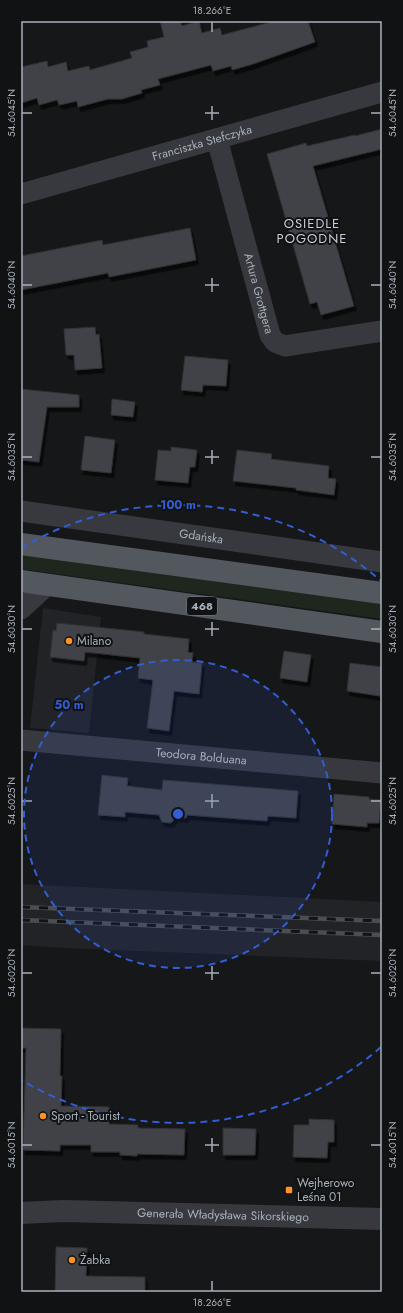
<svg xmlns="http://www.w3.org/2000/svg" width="403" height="1313" font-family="Jost,sans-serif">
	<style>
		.built { fill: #222326 }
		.green { fill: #1e271e }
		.building { fill: #404246; stroke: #303135; filter: url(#shadow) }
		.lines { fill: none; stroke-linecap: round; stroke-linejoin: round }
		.minor { stroke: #37393e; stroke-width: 21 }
		.tertiary { stroke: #37393e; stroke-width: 22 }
		.primary { stroke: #53575e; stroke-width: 22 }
		.rail-casing { stroke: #4a4e53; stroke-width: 4.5 }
		.rail { stroke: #111214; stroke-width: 3; stroke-dasharray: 9; stroke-linecap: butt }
		.ticks { fill: none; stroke: #a7b0ba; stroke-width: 1.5 }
		.ring { fill: none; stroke: #325dd4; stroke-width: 2; stroke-dasharray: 7 5 }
		.poi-dot { fill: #ff9328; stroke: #111214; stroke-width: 1.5 }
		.labels { text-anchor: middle; stroke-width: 4; stroke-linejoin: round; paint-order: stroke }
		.shield { fill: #111214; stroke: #7a8188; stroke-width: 1 }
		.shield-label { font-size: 11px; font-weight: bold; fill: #a7b0ba }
		.street-label { font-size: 12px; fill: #a7b0ba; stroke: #111214 }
		.poi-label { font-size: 12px; fill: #a7b0ba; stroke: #111214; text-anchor: start }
		.neighbourhood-label { font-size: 13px; letter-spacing: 1px; fill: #c9ced6; stroke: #111214 }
		.centre { fill: #325dd4; stroke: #111214; stroke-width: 2 }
		.ring-label { font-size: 12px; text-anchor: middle; font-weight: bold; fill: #325dd4; stroke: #111214; stroke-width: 4; stroke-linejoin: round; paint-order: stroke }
		.neatline { fill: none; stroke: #a7b0ba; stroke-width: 1.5 }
		.ticks-label { font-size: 10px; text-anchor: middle; fill: #a7b0ba }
	</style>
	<defs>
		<filter id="shadow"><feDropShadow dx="2.5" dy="4.5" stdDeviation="0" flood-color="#0009"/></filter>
	</defs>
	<rect width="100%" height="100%" fill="#161719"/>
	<path class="built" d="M43,608L101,617L89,733L30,728Z
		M21,884L382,902V961L65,948L21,945Z"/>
	<path class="green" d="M21,552L382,603V619L21,569Z"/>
	<path class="building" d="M160,21H180L182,26L199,21L202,33L220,28L222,35L275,21H308L315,42L253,64L232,70L231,66L213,71L211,65L158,79L160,85L141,90L142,93L122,99H108L78,107L77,101L59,105L57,100L39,105L37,98L21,103V67L47,61L48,67L66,62L68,71L89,66L90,70L132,58L130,52L148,47L147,41L164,37Z
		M382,129V149L313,166L354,306L321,315L317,302L310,304L267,154L306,143L307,146L355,135V136Z
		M190,228L196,260L109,277L108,273L21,290V256L102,240L103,245Z
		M95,327L96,335L99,334L102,368L75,370L74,355H66L64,329Z
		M185,356L228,360L226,386L203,385L202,392L181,390Z
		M21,389L79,395V407H47L39,462L21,460Z
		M112,399L135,402L133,417L111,415Z
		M85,436L115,440L111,473L81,470Z
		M171,447L197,450L195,467H190L188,483L155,480L158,450L171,451Z
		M237,450L272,454L271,459L329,466L328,478L336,479L334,495L296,490V488L233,481Z
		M57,623L144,632V634L189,639L188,652L193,653L192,662L202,663L199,694L174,691L169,731L147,728L153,680L138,678L140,658L85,652L84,661L50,657L53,630L56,631Z
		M284,651L311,655L307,682L280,678Z
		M350,663L382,667L380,696L347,691Z
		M102,775L128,778L127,786L162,790L163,780L298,791L296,818L268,816L267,821L187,815L186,818L176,817L171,823L162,822L159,815L125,812V817L98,815Z
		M334,794L369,797V799L381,800L379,823H367V827L332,824Z
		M21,1028L61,1029L60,1076H62L61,1106L109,1107V1124L138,1125V1128L185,1129L184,1155L137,1154V1156L120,1155V1152H91V1145H60V1151L23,1150L26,1048H21Z
		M309,1119L334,1120V1142H328L327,1158L293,1157L294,1125H309Z
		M223,1128L256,1129L255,1155H223Z
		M56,1247L87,1248L86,1276L145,1277V1292H55Z"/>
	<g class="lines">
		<g class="minor">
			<path id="s1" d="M217,139L270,335L275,342L285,346L382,331"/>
			<path id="s2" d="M21,194L382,92"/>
			<path id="s3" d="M21,511L382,562"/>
			<path d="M21,609L47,585"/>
			<path id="s4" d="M21,740L382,773"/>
		</g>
		<path class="tertiary" id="s5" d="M21,1213L63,1211L382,1219"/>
		<path class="primary" d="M21,544L382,593
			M21,581L382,632"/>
		<g class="rail-casing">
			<path id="rail" d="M21,907L382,921
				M21,920L382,935"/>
		</g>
		<use href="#rail" class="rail"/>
	</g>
	<path class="ticks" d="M212,22V32M212,106V120M22,113H32M205,113H219M371,113H381M212,278V292M22,285H32M205,285H219M371,285H381M212,450V464M22,457H32M205,457H219M371,457H381M212,622V636M22,629H32M205,629H219M371,629H381M212,794V808M22,801H32M205,801H219M371,801H381M212,966V980M22,973H32M205,973H219M371,973H381M212,1138V1152M22,1145H32M205,1145H219M371,1145H381M212,1281V1291"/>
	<circle cx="178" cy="814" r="154" fill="#325dd4" fill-opacity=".12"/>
	<g class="ring">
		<circle cx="178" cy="814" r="154"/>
		<path d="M381 1047A309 309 0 0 1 21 1080M21 548A309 309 0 0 1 381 581"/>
	</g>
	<g class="poi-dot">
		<circle cx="69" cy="641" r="4"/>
		<circle cx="43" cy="1116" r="4"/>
		<rect x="285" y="1186" width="8" height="8" rx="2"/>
		<circle cx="72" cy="1260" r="4"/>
	</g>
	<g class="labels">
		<rect class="shield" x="187" y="597" width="30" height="18" rx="3"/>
		<g class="shield-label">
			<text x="202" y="610">468</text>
		</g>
		<g class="street-label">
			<text dy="4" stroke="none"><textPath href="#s2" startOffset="188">Franciszka Stefczyka</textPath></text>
			<text dy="4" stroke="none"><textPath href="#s1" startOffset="160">Artura Grottgera</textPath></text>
			<text dy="4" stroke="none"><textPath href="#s3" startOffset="182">Gdańska</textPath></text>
			<text dy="4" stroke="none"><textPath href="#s4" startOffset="181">Teodora Bolduana</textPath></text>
			<text dy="4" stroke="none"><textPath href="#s5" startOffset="202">Generała Władysława Sikorskiego</textPath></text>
		</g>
		<g class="poi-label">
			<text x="77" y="645">Milano</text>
			<text x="51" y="1120">Sport - Tourist</text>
			<text x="297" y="1187">Wejherowo<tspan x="297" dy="14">Leśna 01</tspan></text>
			<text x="80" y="1264">Żabka</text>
		</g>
		<g class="neighbourhood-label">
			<text x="312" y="228">OSIEDLE<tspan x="312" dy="15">POGODNE</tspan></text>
		</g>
	</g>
	<circle cx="178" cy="814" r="6" class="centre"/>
	<g class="ring-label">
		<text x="178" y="509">100 m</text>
		<text x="69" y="709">50 m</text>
	</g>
	<rect width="403" height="1313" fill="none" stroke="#111214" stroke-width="44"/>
	<rect x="22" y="22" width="359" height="1269" class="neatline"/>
	<g class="ticks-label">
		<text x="212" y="14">18.266°E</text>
		<text transform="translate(11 113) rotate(-90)" y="4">54.6045°N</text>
		<text transform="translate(392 113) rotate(-90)" y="4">54.6045°N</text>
		<text transform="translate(11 285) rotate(-90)" y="4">54.6040°N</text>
		<text transform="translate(392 285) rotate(-90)" y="4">54.6040°N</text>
		<text transform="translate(11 457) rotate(-90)" y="4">54.6035°N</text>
		<text transform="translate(392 457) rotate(-90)" y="4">54.6035°N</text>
		<text transform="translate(11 629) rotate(-90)" y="4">54.6030°N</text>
		<text transform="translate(392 629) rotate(-90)" y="4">54.6030°N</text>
		<text transform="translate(11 801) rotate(-90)" y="4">54.6025°N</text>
		<text transform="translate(392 801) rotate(-90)" y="4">54.6025°N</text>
		<text transform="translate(11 973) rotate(-90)" y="4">54.6020°N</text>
		<text transform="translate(392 973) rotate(-90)" y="4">54.6020°N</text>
		<text transform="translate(11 1145) rotate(-90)" y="4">54.6015°N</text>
		<text transform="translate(392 1145) rotate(-90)" y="4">54.6015°N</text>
		<text x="212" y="1306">18.266°E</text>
	</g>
</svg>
